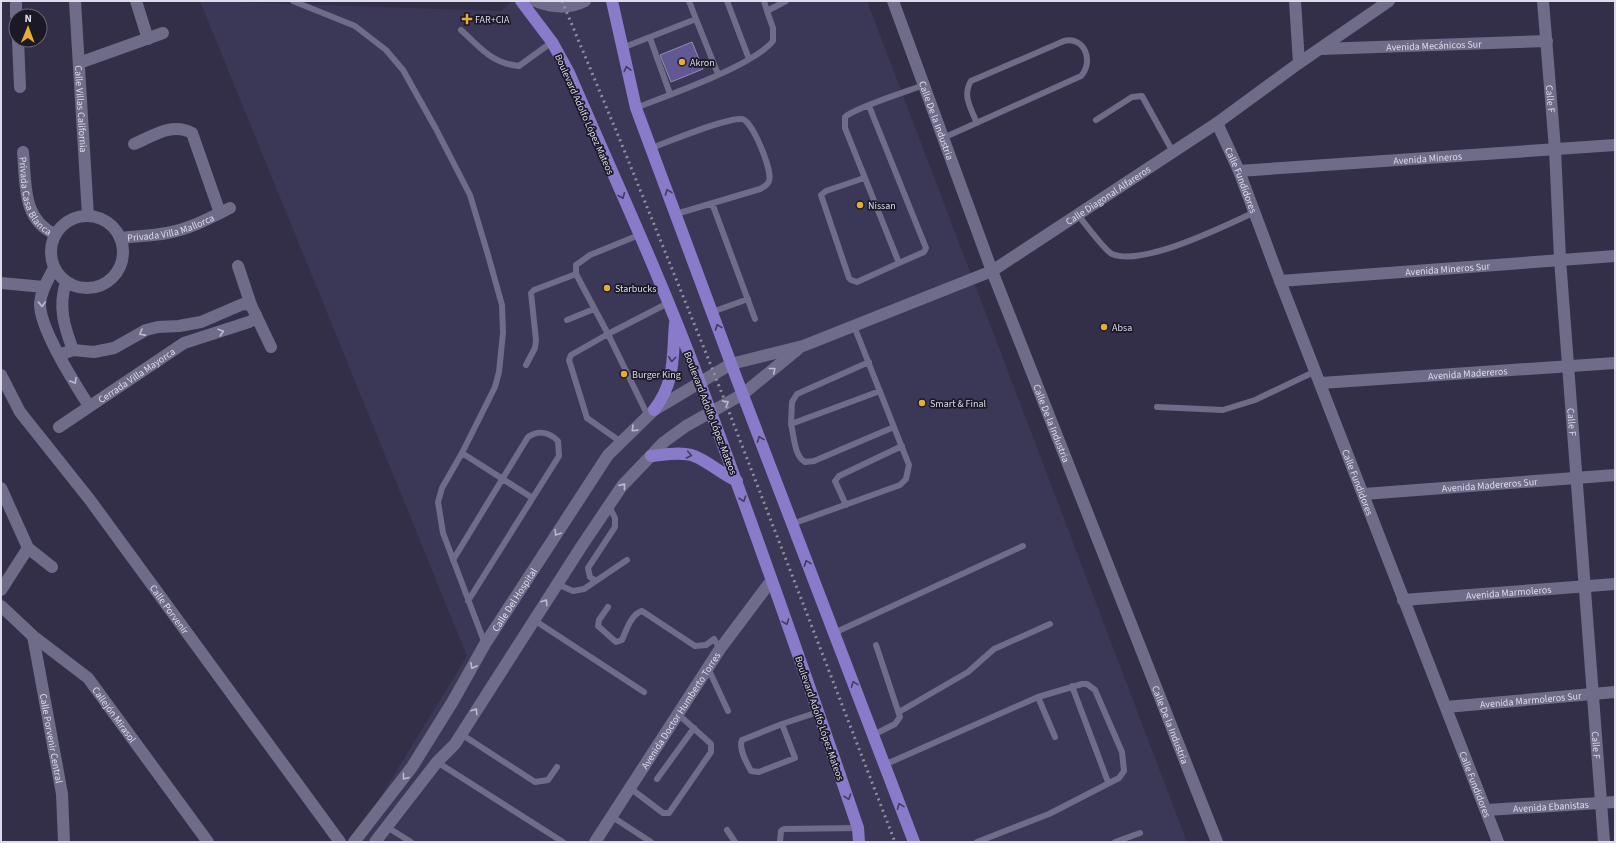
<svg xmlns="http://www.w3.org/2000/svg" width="1616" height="843" font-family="'Source Sans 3',sans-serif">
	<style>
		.built { fill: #3b3757 }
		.building { fill: #625894; stroke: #938fae }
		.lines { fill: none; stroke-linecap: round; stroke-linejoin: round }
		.lane { stroke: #6f6c89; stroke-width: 6 }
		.street { stroke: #6f6c89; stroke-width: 12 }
		.secondary { stroke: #6f6c89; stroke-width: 12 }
		.primary { stroke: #897aca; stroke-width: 12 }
		.rail { stroke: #908da2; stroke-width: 3; stroke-dasharray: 2 4; stroke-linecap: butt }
		.oneway { stroke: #423b5f }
		.oneway2 { stroke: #bcbace }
		.poi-dot { fill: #e7ac37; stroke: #1b1925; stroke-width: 1.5 }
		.labels { text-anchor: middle; stroke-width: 3.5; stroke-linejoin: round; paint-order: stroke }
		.poi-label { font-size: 10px; fill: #dddbec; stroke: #1b1925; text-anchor: start }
		.street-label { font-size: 10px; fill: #dddbec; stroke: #1b1925 }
	</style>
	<rect width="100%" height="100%" fill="#332f49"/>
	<path class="built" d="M200,1L501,11L512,1H867L1187,842H353L467,656Z"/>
	<path class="building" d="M692,42L703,69L671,82L660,55Z"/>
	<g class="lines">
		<path class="lane" d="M293,1L355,26L386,50L403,70L436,129L470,195L488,255L502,305L503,333L499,372L495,387L462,453L442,488L438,502L443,533L485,644
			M689,1L696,19
			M727,1L749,59
			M764,1L767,11
			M461,30C481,48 491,63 519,66L552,42
			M650,38L670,94
			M622,48L696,19L718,74
			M869,106L926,248L924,252L899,263L845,128V117C854,108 908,91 924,85
			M636,108C668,95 753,66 773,41V28L767,11L786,1
			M1096,120L1132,97L1142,96L1173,152
			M943,138L1081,76C1094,62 1085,36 1064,41L971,81C962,95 971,109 977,123
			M651,148C668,142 727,117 742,119C752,120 773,171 769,181C768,185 764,187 760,189L676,214
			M864,178L826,191L821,195L849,278L851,280L857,282L899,263
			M712,203L755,319
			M1078,215C1084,222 1105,251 1112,254C1142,267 1225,226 1255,212
			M639,235L590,255L576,265V274L608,334L668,303
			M712,312L748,299
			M567,320L594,309
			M869,362L797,394L792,402L791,424L880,391
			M526,365L535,348L536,340L531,293L534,290L576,274
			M1157,407L1223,410L1255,400L1316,371
			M791,424C794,435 794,456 805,462L814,461L894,427
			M621,442L587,418L569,360L571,355L608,334L648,416
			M462,453L531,497
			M846,505L835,481L839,476L902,446
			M792,524L900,485L906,479L909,465L854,326
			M453,560L528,437C538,430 549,432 558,441L559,456L468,601
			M596,581L590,577L588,568L615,527V518L609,506
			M557,584L573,591L584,589L627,560
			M608,607L599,620L598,626L616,642L622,640C626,631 631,614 642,611L695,646L706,645L714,639L720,649
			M534,620L644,692
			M834,633L1023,546
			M708,668L728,711
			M1072,686L1108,782
			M1038,697L1055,737
			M899,712L968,672L994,649L1050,624
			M782,724L795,758L759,772L751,771C747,763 738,749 742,740L782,724L818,712
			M461,734L535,782L548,780L557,767
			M873,735L895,724L900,717L876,645
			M437,762L563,842
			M884,765L1038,697L1082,684H1087L1095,690L1122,752L1124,771L1119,778L1049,814L977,842
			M657,779L694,728
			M630,788L663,813H669L711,752V744L678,714
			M611,816L651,842
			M387,827L411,842
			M727,830L735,842
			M780,842L781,831L784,829L858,828
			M1115,842L1140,833"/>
		<g class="street">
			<path d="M16,1V16"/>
			<path id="s1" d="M75,1L88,216"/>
			<path d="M136,1L148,39"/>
			<path id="s2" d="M893,1L992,271L1217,842"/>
			<path d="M1295,1L1299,63"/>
			<path d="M18,40L20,87"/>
			<path id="s3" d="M1321,49L1547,41"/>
			<path d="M79,63L163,33"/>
			<path id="s4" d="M1217,123L1239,171L1280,281L1498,842"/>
			<path d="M134,144C153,136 172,122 192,133L220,213"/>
			<path id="s5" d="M23,152C26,183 22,220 55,234"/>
			<path id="s6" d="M1239,171L1615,145"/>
			<circle cx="87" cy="252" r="36"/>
			<path id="s7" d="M120,238C135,236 151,236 167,233C190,229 210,218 230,208"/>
			<path d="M238,266L251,305L271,347"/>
			<path d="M54,268C49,278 41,290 40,303C39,328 75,384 89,406"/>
			<path id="s8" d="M1280,281L1615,256"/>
			<path d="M66,282C58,307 64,326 73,350"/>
			<path d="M1,283L44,287"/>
			<path d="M59,355L73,350L94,352L114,348L146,330L158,327L179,326L201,322L243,304L251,305"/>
			<path id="s9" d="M731,364L803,346L992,271L1217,123L1299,63L1389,1"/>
			<path id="s10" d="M1,375L20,412L90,500L340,842"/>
			<path id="s11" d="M1321,383L1615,363"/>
			<path d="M743,394L798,349"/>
			<path id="s12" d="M59,427L184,343L249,322L255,319L256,315"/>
			<path d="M1,488L28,548L52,567"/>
			<path id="s13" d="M1364,494L1615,475"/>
			<path d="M1,590L28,548"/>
			<path id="s14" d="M1403,600L1615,584"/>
			<path id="s15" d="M1,606L33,636L88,678L208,842"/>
			<path id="s16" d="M33,636L62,794L64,842"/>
			<path id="s17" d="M1446,707L1615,692"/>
			<path id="s18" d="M1487,810L1615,802"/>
			<path id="s19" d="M595,842L720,649L771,581"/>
		</g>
		<g class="secondary">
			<path d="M535,1C553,8 568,9 585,1"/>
			<path id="s20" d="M1543,1L1555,149L1560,259L1604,842"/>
			<path id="s21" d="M354,842L412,767L453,701L485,644L608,455L654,410L731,364"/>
			<path d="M375,842L437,762L455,744L581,547L622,486L664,442L686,426L743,394"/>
		</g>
		<path class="primary" d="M521,1L552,42L569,73C613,175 660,276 699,380C754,528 807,678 858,828L859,842
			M612,1L636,108L736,377L914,842
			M654,410C676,381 672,358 675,323
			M651,456C664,455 681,451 694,456C708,461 721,474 737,481"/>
		<path class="rail" d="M562,1L620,140L714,373L895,842"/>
	</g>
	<defs><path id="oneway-chevron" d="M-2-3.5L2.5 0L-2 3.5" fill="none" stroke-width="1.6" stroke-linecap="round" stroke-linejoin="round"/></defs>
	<g class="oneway">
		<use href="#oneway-chevron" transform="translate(627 69) rotate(-103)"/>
		<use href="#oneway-chevron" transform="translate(668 192) rotate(-110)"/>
		<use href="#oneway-chevron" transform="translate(622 196) rotate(67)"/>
		<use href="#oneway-chevron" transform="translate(718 327) rotate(-110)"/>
		<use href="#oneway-chevron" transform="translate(672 359) rotate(96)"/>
		<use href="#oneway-chevron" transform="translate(760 439) rotate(-111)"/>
		<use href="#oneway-chevron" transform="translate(689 455) rotate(11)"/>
		<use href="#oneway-chevron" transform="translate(743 499) rotate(71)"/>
		<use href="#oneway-chevron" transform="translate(807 563) rotate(-111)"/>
		<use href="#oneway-chevron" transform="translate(786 622) rotate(70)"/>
		<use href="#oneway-chevron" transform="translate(854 684) rotate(-111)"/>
		<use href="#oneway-chevron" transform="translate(848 797) rotate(71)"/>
		<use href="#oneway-chevron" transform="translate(900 806) rotate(-111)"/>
	</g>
	<g class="oneway2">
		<use href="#oneway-chevron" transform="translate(42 304) rotate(88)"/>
		<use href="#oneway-chevron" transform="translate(221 332) rotate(-17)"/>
		<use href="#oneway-chevron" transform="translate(142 333) rotate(152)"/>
		<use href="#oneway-chevron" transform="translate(773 370) rotate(-39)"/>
		<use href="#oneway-chevron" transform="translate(74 381) rotate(60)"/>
		<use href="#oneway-chevron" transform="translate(726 403) rotate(-31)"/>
		<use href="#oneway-chevron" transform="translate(634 429) rotate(136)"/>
		<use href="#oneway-chevron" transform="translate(623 486) rotate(-51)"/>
		<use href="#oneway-chevron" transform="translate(557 533) rotate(122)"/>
		<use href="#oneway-chevron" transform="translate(545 602) rotate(-57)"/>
		<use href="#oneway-chevron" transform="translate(473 666) rotate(119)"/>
		<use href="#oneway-chevron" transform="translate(475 711) rotate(-57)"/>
		<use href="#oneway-chevron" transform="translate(405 777) rotate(128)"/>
	</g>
	<g class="poi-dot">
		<path d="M465 13h4v4h4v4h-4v4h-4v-4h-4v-4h4z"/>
		<circle cx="682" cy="62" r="4"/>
		<circle cx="860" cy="205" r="4"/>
		<circle cx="607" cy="288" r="4"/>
		<circle cx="1104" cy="327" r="4"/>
		<circle cx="624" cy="374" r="4"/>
		<circle cx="922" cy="403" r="4"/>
	</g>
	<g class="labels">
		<g class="poi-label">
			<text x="475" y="23">FAR+CIA</text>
			<text x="690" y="66">Akron</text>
			<text x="868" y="209">Nissan</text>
			<text x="615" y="292">Starbucks</text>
			<text x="1112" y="331">Absa</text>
			<text x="632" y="378">Burger King</text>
			<text x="930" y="407">Smart &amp; Final</text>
		</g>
		<g class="street-label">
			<text dy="4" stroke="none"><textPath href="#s3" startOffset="113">Avenida Mecánicos Sur</textPath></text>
			<text dy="4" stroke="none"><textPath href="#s20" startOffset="98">Calle F</textPath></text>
			<text dy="4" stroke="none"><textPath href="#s1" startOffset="108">Calle Villas California</textPath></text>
			<text transform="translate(585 114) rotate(66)" y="4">Boulevard Adolfo López Mateos</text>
			<text dy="4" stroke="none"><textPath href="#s2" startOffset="127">Calle De la Industria</textPath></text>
			<text dy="4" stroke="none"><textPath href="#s6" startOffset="189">Avenida Mineros</textPath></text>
			<text dy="4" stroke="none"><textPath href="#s4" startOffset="62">Calle Fundidores</textPath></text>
			<text dy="4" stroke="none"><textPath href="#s5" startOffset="47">Privada Casa Blanca</textPath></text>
			<text dy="4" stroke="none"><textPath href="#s9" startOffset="416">Calle Diagonal Alfareros</textPath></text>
			<text dy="4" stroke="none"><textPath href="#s7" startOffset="52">Privada Villa Mallorca</textPath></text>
			<text dy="4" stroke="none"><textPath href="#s8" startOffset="168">Avenida Mineros Sur</textPath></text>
			<text dy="4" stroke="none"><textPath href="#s11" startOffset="147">Avenida Madereros</textPath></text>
			<text dy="4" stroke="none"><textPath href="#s12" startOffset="93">Cerrada Villa Mayorca</textPath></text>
			<text transform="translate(711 413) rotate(69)" y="4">Boulevard Adolfo López Mateos</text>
			<text dy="4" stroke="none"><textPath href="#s20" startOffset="422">Calle F</textPath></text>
			<text dy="4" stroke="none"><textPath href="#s2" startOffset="451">Calle De la Industria</textPath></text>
			<text dy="4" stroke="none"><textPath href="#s4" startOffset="386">Calle Fundidores</textPath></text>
			<text dy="4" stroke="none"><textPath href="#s13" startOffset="126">Avenida Madereros Sur</textPath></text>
			<text dy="4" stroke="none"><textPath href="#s14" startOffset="106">Avenida Marmoleros</textPath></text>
			<text dy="4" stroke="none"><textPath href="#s21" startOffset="291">Calle Del Hospital</textPath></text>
			<text dy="4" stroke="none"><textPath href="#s10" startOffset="289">Calle Porvenir</textPath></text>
			<text dy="4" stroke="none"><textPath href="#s17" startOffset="85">Avenida Marmoleros Sur</textPath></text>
			<text dy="4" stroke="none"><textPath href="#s19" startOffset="157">Avenida Doctor Humberto Torres</textPath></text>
			<text dy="4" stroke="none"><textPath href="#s15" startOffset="158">Callejón Mirasol</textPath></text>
			<text transform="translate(820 718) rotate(71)" y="4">Boulevard Adolfo López Mateos</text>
			<text dy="4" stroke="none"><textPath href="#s2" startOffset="775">Calle De la Industria</textPath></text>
			<text dy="4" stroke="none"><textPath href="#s16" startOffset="104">Calle Porvenir Central</textPath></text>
			<text dy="4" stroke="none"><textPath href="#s20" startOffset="746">Calle F</textPath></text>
			<text dy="4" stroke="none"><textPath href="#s4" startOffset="710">Calle Fundidores</textPath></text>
			<text dy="4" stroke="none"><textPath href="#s18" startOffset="64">Avenida Ebanistas</textPath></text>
		</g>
	</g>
	<rect width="1616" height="843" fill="none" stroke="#dddbec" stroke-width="4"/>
	<g transform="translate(28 28) rotate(1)"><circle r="19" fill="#1b1925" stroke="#696775"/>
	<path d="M0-3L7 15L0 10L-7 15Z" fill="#e7ac37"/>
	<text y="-6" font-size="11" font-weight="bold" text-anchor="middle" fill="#dddbec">N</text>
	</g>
</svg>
